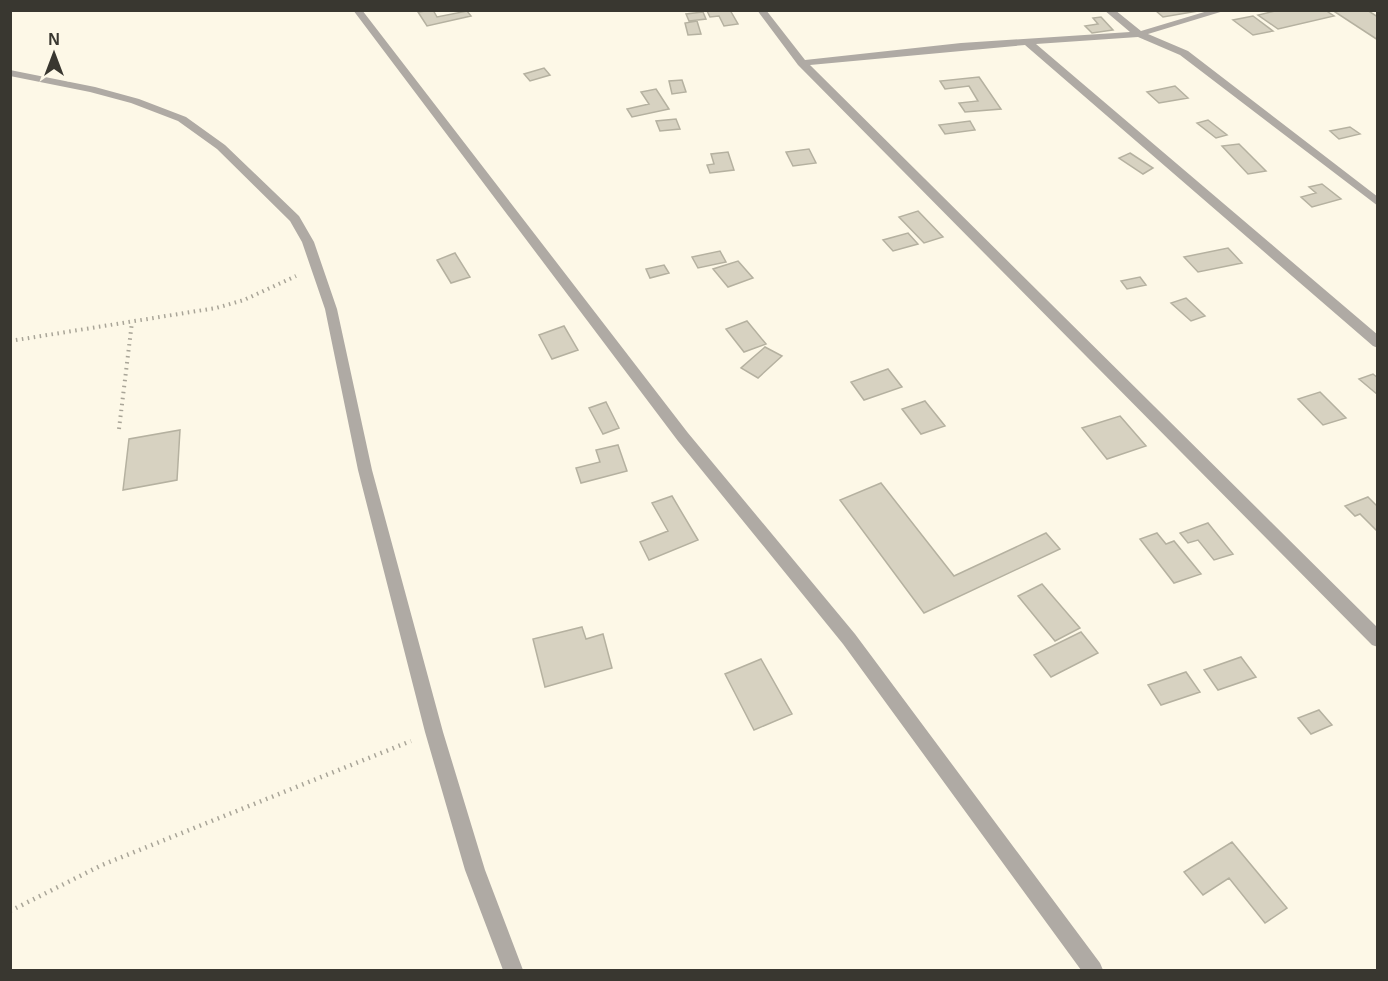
<svg xmlns="http://www.w3.org/2000/svg" width="1388" height="981" font-family="Helvetica,sans-serif">
	<style>
		.building { fill: #d7d2c1; stroke: #b5b1a0; stroke-width: 1.5 }
		.lines { fill: none; stroke-linecap: round; stroke-linejoin: round }
		.path-far1 { stroke: #a9a598; stroke-width: 4; stroke-dasharray: 1.5 4.5; stroke-linecap: butt }
		.path { stroke: #a9a598; stroke-width: 4.5; stroke-dasharray: 1.5 5; stroke-linecap: butt }
		.minor { fill: #afaaa4; fill-rule: evenodd }
		.tertiary { fill: #afaaa4; fill-rule: evenodd }
	</style>
	<rect width="100%" height="100%" fill="#fdf8e7"/>
	<path class="building" d="M433,10L437,17L467,11L471,16L427,26L418,12Z
		M730,10L738,24L724,26L719,16L710,17L707,11Z
		M1161,10H1204L1163,17L1156,11Z
		M1279,10H1325L1334,16L1278,29L1258,15Z
		M1332,10H1367L1378,17V40Z
		M703,12L706,19L689,21L686,14Z
		M1253,16L1273,31L1253,35L1233,20Z
		M1101,17L1113,30L1092,33L1085,26L1098,24L1093,18Z
		M697,21L701,34L688,35L685,23Z
		M544,68L550,75L530,81L524,74Z
		M979,77L1001,109L965,112L959,103L978,101L969,86L945,89L940,81Z
		M682,80L686,92L672,94L669,81Z
		M1175,86L1188,98L1159,103L1147,92Z
		M656,89L669,109L632,117L627,109L649,104L641,92Z
		M676,119L680,129L660,131L656,121Z
		M1208,120L1227,135L1216,138L1197,123Z
		M970,121L975,130L945,134L939,125Z
		M1350,127L1360,134L1339,139L1330,131Z
		M1239,144L1266,171L1248,174L1222,146Z
		M809,149L816,163L793,166L786,152Z
		M728,152L734,170L710,173L707,165L714,164L711,154Z
		M1130,153L1153,168L1143,174L1119,158Z
		M1322,184L1341,199L1312,207L1301,197L1316,193L1309,187Z
		M918,211L943,237L924,243L899,217Z
		M908,233L918,244L893,251L883,240Z
		M1228,248L1242,263L1198,272L1184,257Z
		M720,251L726,262L698,268L692,257Z
		M455,253L470,277L451,283L437,260Z
		M738,261L753,278L728,287L713,269Z
		M664,265L669,273L650,278L646,269Z
		M1140,277L1146,285L1127,289L1121,281Z
		M1186,298L1205,316L1191,321L1171,303Z
		M747,321L766,344L744,352L726,329Z
		M564,326L578,350L552,359L539,335Z
		M765,347L782,356L758,378L741,368Z
		M888,369L902,387L864,400L851,382Z
		M1373,374L1378,378V395L1359,379Z
		M1320,392L1346,418L1323,425L1298,399Z
		M925,401L945,426L921,434L902,409Z
		M606,402L619,428L603,434L589,408Z
		M1120,416L1146,446L1107,459L1082,428Z
		M180,430L177,480L123,490L129,439Z
		M618,445L627,471L581,483L576,468L600,462L596,450Z
		M881,483L954,576L1046,533L1060,549L924,613L840,500Z
		M672,496L698,540L649,560L640,542L668,531L652,503Z
		M1368,497L1378,507L1377,531L1360,514L1355,516L1345,506Z
		M1208,523L1233,554L1214,560L1198,540L1188,543L1180,533Z
		M1157,533L1166,544L1174,541L1201,574L1174,583L1140,539Z
		M1042,584L1080,628L1055,641L1018,596Z
		M582,627L586,639L603,634L612,668L545,687L533,639Z
		M1081,632L1098,653L1051,677L1034,655Z
		M1241,657L1256,677L1218,690L1204,670Z
		M761,659L792,714L754,730L725,674Z
		M1186,672L1200,692L1161,705L1148,685Z
		M1319,710L1332,725L1311,734L1298,718Z
		M1232,842L1287,908L1265,923L1229,878L1203,895L1184,872Z"/>
	<g class="lines">
		<path class="path-far1" d="M10,341L216,308L244,300L296,276
			M119,429L132,322"/>
		<path class="path" d="M10,911L102,865L411,741"/>
		<path class="minor" d="M757,10H766L805,60L961,43L1130,32L1104,10H1115L1141,31L1211,10H1227L1148,34L1188,51L1378,197V206L1180,55L1138,37L1036,44L1378,335V348L1373,346L1025,45L810,65L1378,628V647L1372,645L798,65Z
			M10,70L95,87L139,99L186,117L225,145L299,216L314,242L337,309L372,470L443,732L485,870L523,970H503L465,870L425,732L358,470L325,309L302,242L290,221L217,149L178,121L131,103L90,92L10,76Z"/>
		<path class="tertiary" d="M353,10H362L688,433L855,634L1100,963L1103,970H1081L843,644L678,441Z"/>
	</g>
	<rect width="1388" height="981" fill="none" stroke="#393730" stroke-width="24"/>
	<g transform="translate(54 54)" stroke="#fdf8e7" stroke-width="4.5" paint-order="stroke">
	<path d="M0-4.5L10 22L0 15L-10 22Z" fill="#393730"/>
	<text y="-9" font-size="16" font-weight="bold" text-anchor="middle" fill="#393730">N</text>
	</g>
</svg>
